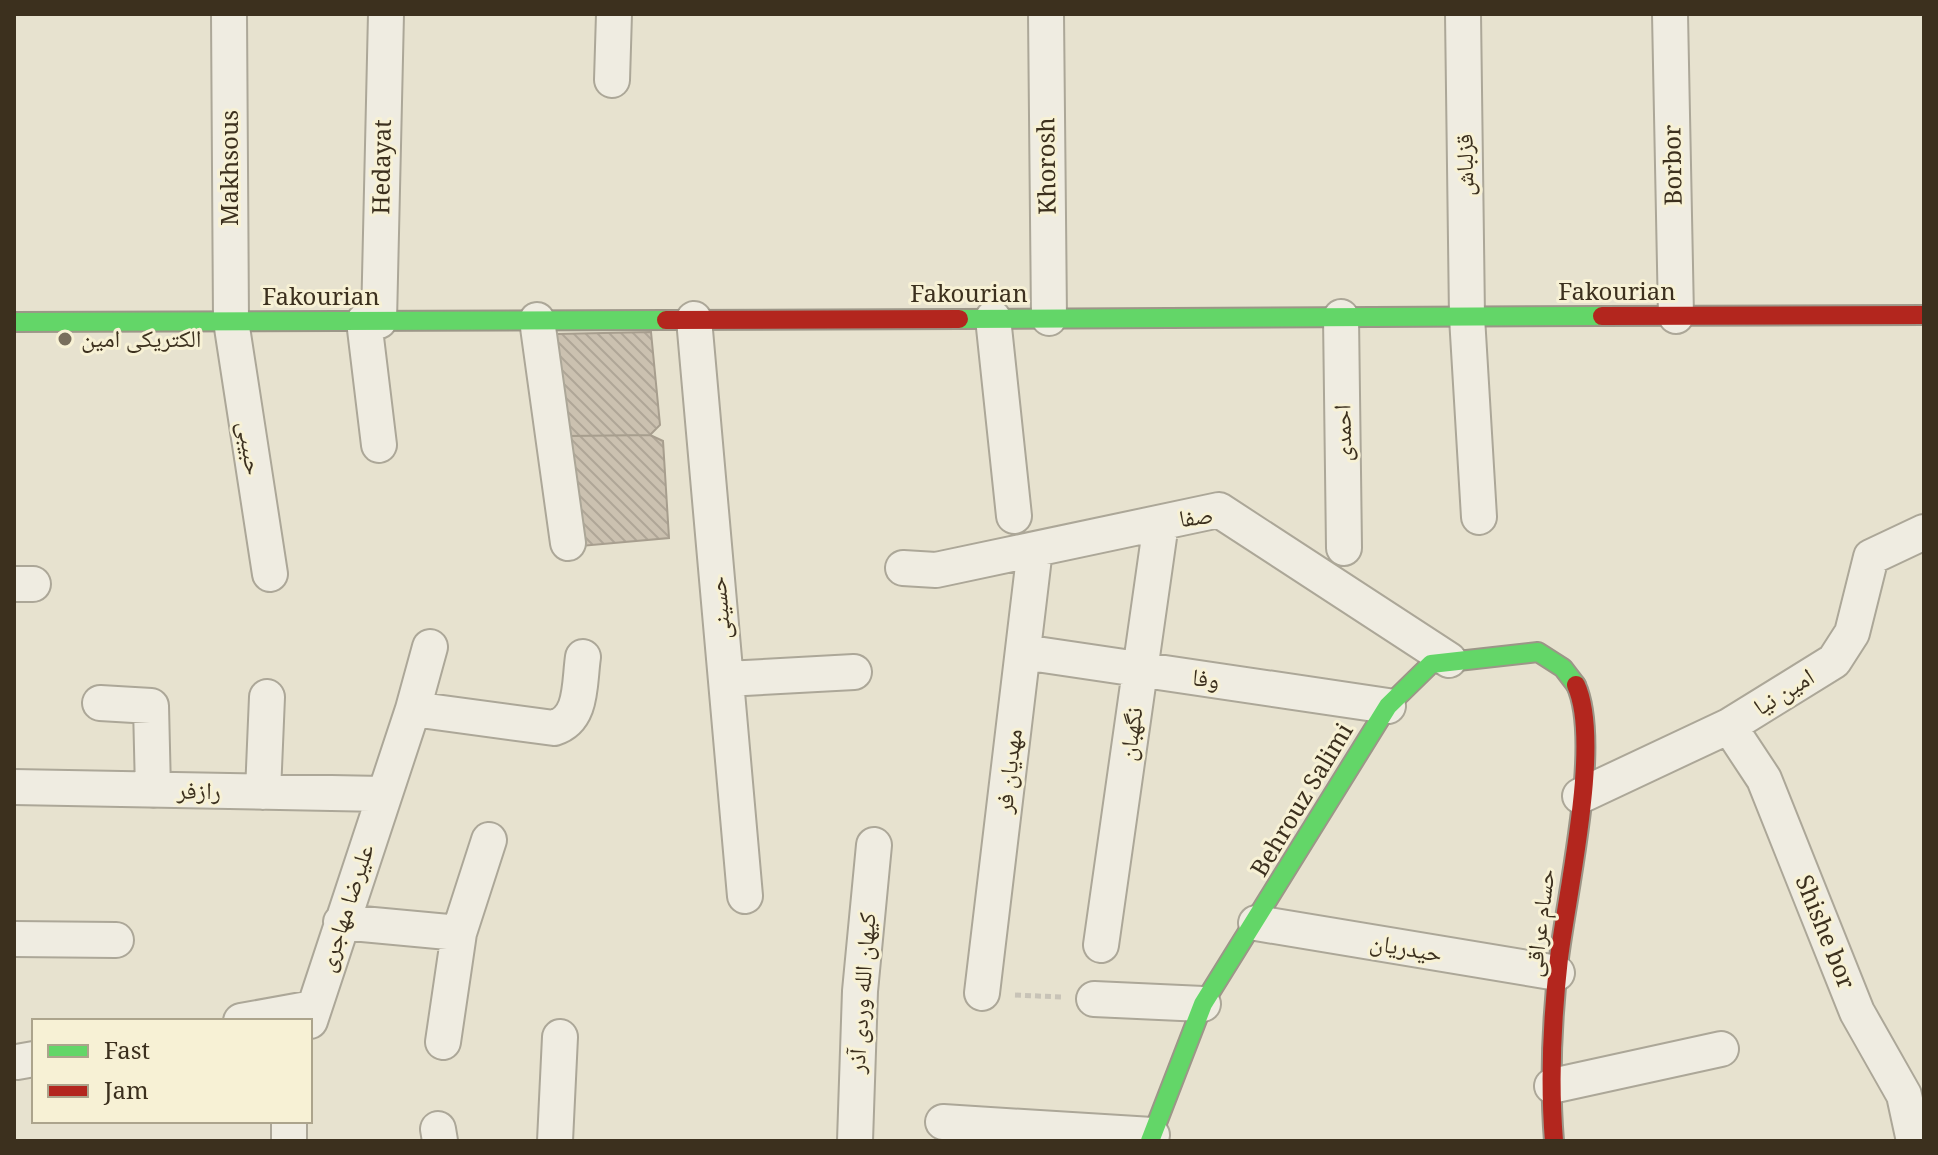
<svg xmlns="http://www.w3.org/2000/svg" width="1938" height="1155" font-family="Georgia,'Noto Naskh Arabic',serif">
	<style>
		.building { fill: url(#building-back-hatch); stroke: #a79e8e; stroke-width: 2 }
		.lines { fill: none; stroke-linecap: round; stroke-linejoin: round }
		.street-casing { stroke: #aca798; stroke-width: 38 }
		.fast-casing { stroke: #9c9688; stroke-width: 22 }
		.jam-casing { stroke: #9c9688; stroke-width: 22 }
		.path { stroke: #c8c3b7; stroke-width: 5; stroke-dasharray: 6 4; stroke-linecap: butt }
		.street { stroke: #efece1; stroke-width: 34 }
		.fast { stroke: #63d668; stroke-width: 18 }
		.jam { stroke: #b3261e; stroke-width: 18 }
		.poi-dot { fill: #786e5c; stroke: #f7f1d5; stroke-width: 3 }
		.labels { text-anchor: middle; stroke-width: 6; stroke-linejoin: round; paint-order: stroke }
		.street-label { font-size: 24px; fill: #3c301e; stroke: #f7f1d5 }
		.poi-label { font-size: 24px; fill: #3c301e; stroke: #f7f1d5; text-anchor: start }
	</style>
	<defs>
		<pattern id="building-back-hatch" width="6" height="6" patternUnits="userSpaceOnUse" patternTransform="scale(2)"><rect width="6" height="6" fill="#cbc1b0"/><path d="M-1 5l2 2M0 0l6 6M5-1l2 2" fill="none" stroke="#afa697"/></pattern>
	</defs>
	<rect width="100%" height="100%" fill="#e7e2cf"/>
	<path class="building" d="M651,332L660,425L650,435L570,436L556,334Z
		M650,435L663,441L669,538L581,546L570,436Z"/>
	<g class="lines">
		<g class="street-casing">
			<path id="street" d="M229,14L231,321L270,574
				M1046,14L1049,318
				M1463,14L1467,317L1479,517
				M1670,14L1676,316
				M612,80L614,14
				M1341,317L1344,548
				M993,318L1014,516
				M694,319L745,896
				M537,320L568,543
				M364,321L379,445
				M379,321L386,14
				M903,568L936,570L1219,510L1449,660
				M14,584H33
				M1023,652L1388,706
				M726,679L854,672
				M100,703L151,706L153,790
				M413,709L554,728C583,719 579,684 583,657
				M1729,726L1764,779L1857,1012L1904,1095L1914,1141
				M14,787L383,794
				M263,792L267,697
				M1580,796L1729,726L1834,661L1852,633L1871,557L1924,532
				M341,922L459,933
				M1256,923L1557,973
				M14,939L116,940
				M1101,945L1161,523
				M982,993L1035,549
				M1094,999L1203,1004
				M241,1021L313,1008
				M310,1021L413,709L430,647
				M443,1042L459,933L489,840
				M17,1062L34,1059
				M1552,1086L1721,1049
				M943,1122L1152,1135
				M438,1129L440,1141
				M289,1141V1121
				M555,1141L560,1037
				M855,1141L860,991L874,845"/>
		</g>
		<g class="fast-casing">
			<path id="fast" d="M959,319L1602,316
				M14,322L666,320
				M1150,1141L1203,1004L1388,706L1431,664L1538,652L1563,668L1576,685"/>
		</g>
		<g class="jam-casing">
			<path id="jam" d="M1602,316L1924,315
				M666,320L959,319
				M1554,1141C1549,1080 1552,1019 1559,958C1567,892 1602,742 1576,685"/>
		</g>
		<path class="path" d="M1015,995L1061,997"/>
		<use href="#street" class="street"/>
		<use href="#fast" class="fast"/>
		<use href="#jam" class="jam"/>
	</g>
	<circle class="poi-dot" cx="65" cy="339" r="8"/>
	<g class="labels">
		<g class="street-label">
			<text transform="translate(1465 165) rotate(-91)" y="8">قزلباش</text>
			<text transform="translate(1673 165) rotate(-91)" y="8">Borbor</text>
			<text transform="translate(1047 166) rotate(-91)" y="8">Khorosh</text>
			<text transform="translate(382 167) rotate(-89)" y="8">Hedayat</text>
			<text transform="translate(230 168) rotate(-90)" y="8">Makhsous</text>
			<text x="1617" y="300">Fakourian</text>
			<text x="969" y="302">Fakourian</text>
			<text x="321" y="305">Fakourian</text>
			<text transform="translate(1343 433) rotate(-91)" y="8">احمدی</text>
			<text transform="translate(250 448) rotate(81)" y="8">حبیبی</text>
			<text transform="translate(1196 517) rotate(-8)" y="8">صفا</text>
			<text transform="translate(720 608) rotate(-95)" y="8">حسینی</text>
			<text transform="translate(1206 679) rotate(8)" y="8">وفا</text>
			<text transform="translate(1784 692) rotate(-32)" y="8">امین نیا</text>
			<text transform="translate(1131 734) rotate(-82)" y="8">نگهبان</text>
			<text transform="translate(1009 771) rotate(-83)" y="8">مهدیان فر</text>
			<text transform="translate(199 791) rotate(1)" y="8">رازفر</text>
			<text transform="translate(1302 800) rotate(-59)" y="8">Behrouz Salimi</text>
			<text transform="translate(346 908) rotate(-72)" y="8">علیرضا مهاجری</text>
			<text transform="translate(1540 923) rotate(-83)" y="8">حسام عراقی</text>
			<text transform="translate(1825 932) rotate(68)" y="8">Shishe bor</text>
			<text transform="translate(1406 948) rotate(10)" y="8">حیدریان</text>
			<text transform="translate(862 993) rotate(-86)" y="8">کیهان الله وردی آذر</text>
		</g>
		<g class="poi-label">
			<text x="81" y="347">الکتریکی امین</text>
		</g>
	</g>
	<rect width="1938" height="1155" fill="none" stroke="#3c301e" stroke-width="32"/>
	<rect x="32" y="1019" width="280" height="104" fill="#f7f1d5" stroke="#aca48c" stroke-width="2"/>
	<rect x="48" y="1045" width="40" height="12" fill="#63d668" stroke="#aca48c" stroke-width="2"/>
	<text x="104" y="1059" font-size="24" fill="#3c301e">Fast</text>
	<rect x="48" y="1085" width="40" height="12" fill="#b3261e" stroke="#aca48c" stroke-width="2"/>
	<text x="104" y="1099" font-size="24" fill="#3c301e">Jam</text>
</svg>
